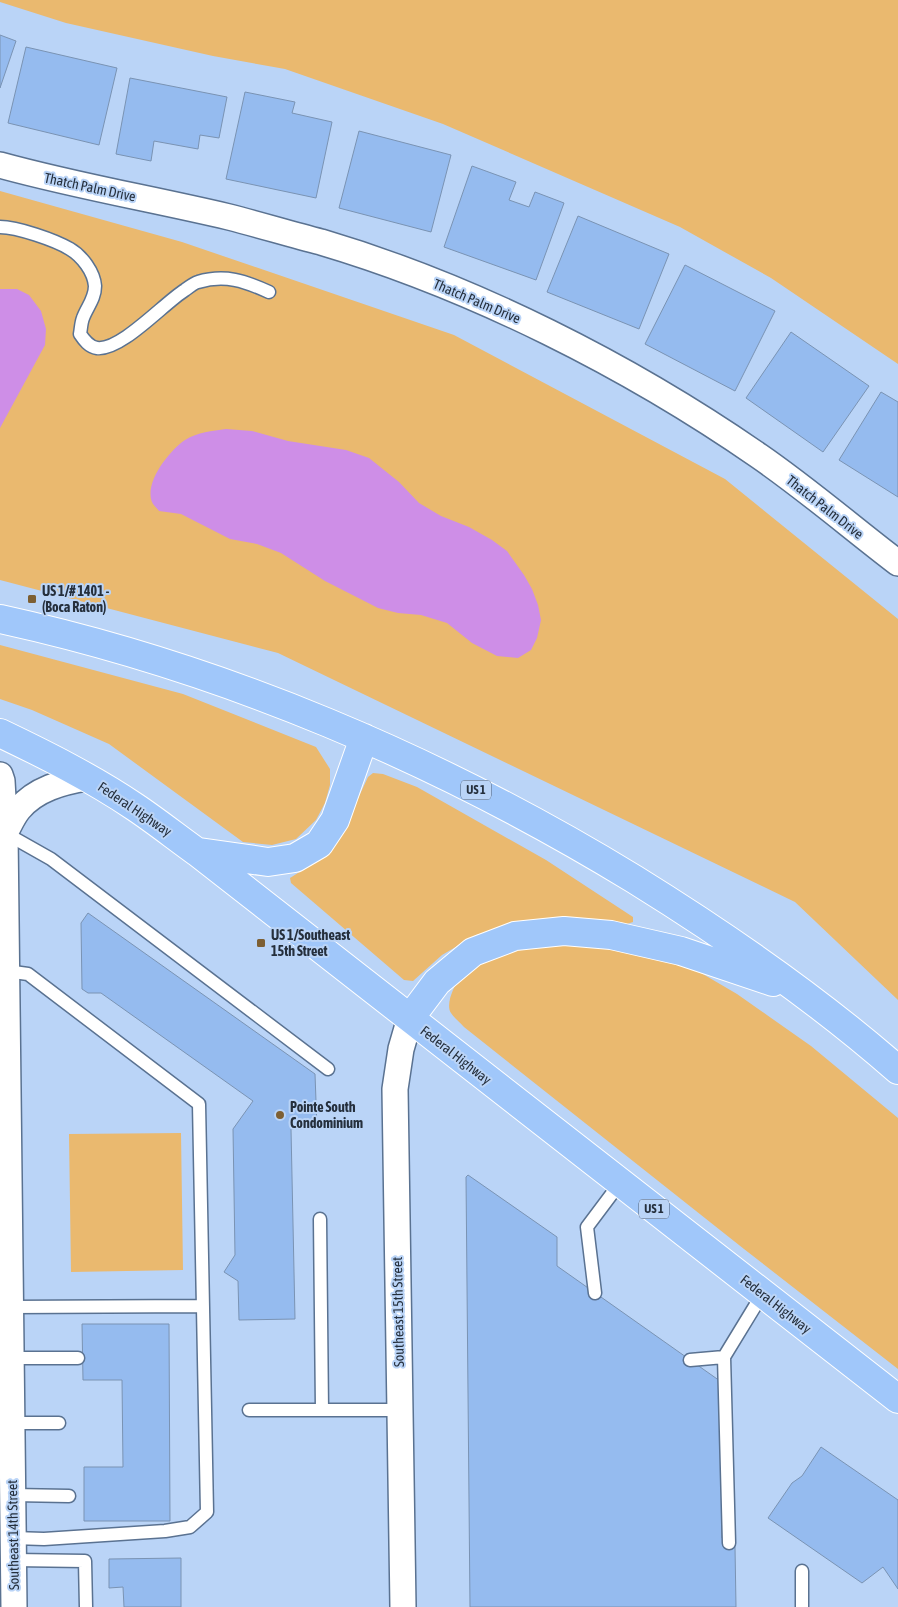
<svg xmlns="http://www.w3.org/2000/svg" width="898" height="1607" font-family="'Asap Condensed',sans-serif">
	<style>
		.green { fill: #eab96f }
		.water { fill: #ce8ee7 }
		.building { fill: #95bbef; stroke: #7a93b3 }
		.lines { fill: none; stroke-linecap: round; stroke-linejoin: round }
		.lane-casing { stroke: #5a7291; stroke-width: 15 }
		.street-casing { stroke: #5a7291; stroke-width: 28 }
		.primary-casing { stroke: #fff; stroke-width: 30 }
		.lane { stroke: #fff; stroke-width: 12 }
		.street { stroke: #fff; stroke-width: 25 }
		.primary { stroke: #a0c7fa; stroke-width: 28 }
		.poi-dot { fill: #7d5f33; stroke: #bad4f7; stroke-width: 2 }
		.labels { text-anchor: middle; stroke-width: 4; stroke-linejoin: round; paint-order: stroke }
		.shield { fill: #bad4f7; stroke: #526074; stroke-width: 1 }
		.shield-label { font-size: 12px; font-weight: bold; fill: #252f3c }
		.street-label { font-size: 14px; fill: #252f3c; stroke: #bad4f7 }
		.poi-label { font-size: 14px; font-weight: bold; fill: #252f3c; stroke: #bad4f7; text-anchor: start }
	</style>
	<rect width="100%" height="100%" fill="#bad4f7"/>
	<path class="green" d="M0,0H898V364L771,278L680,227L443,124L285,69L213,56L66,23L0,2Z
		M0,191L182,242L454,335L725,479L898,619V1000L795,902L278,653L0,580Z
		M0,645L183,694L316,747L330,769V785L325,803L316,820L296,839L272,845L243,842L109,744L32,710L0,699Z
		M373,773L383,774L417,787L546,860L633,917V922L627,924L604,921L505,926L476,935L442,955L413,981L404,980L291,883L290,878C308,867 328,852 340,833C350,816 359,796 368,777Z
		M580,941L619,947L696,970L737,994L811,1046L898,1118V1369L744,1249L464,1027C460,1022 454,1018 451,1013C447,1007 450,997 453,990C472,950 542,945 580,941Z
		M181,1133L183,1270L71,1272L69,1134Z"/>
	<path class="water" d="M0,289H17L29,295L41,311L46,329L45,345L0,428Z
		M226,429L252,431L288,441L346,450L369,458L399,482L419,503L441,516L469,527L492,540L507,551L524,575L532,589L538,605L541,620L537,638L531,650L518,658L497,656L472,643L447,623L421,615L398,613L378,608L325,581L281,553L257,544L230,539L181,514L159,511C157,508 153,505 152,502C144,482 170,450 185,440C198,432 212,431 226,429Z"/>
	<path class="building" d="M0,35L16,41L0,88Z
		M26,47L117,68L99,145L8,123Z
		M130,78L227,97L219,138L200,135L198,149L154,141L151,161L116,154Z
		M245,92L295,102L292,113L332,122L316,198L226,179Z
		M359,131L451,155L431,232L339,208Z
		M472,166L516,182L509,200L529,207L535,192L564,203L536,280L444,247Z
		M578,216L669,254L639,329L547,292Z
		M685,265L775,311L735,391L645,344Z
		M791,332L869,386L823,452L746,398Z
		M881,392L898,402V497L839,460Z
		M88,913L315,1074L317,1128L291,1129L295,1319L239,1320L238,1281L224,1272L235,1255L233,1129L253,1101L101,993H88L82,989L81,923Z
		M468,1175L557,1237V1266L720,1381L722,1538L735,1547L736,1607H470L466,1177Z
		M82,1324H169L170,1521H84V1467H123L122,1380H83Z
		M821,1447L898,1500V1589L883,1567L862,1583L768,1518L792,1483L802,1476Z
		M181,1558V1607H124L123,1587L109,1588V1559Z"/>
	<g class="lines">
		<g class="lane-casing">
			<path id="lane" d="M0,227C17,227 55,240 70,249C82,256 94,272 95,286C95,299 87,307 83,318C81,323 81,329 80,334C84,340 89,347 97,348C121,351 164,303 185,290C189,287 194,283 198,282C225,274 245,281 269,292
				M5,833L51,859L328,1069
				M6,971L28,974L199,1104L207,1512L190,1527L165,1531L44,1539L13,1538
				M320,1219L322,1410
				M595,1293L587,1227L620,1183
				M11,1307L203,1306
				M724,1357L729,1543
				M11,1358H78
				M690,1360L724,1357L763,1293
				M249,1410H400
				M12,1423H59
				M13,1495L69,1496
				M14,1560L85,1561L86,1607
				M802,1571V1607"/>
		</g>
		<g class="street-casing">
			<path id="street" d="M0,165C76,186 153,199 229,217C260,225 290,234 321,242C473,287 629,366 759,456C807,489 852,528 898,563
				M0,775L2,781L5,833L14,1607
				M5,833C9,826 13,816 19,809C36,789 62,782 87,778
				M403,1607L395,1089L401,1049L410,1018"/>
		</g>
		<g class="primary-casing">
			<path id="primary" d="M0,619C224,668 439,760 634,879C726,936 816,998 898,1070
				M0,733C46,755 92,778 135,807C156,821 176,837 197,852L898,1399
				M199,852L268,862L295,858L319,844L335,820L364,738
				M410,1018L437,982L473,952L515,936L564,931L611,935L681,951L773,982"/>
		</g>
		<use href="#lane" class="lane"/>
		<use href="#street" class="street"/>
		<use href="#primary" class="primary"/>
	</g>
	<g class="poi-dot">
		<rect x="27" y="594" width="10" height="10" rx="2.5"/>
		<rect x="256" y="938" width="10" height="10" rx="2.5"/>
		<circle cx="280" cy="1115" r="5"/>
	</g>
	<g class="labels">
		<g class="shield">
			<rect x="461" y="780.5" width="30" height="19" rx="4"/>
			<rect x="639" y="1199.5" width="30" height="19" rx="4"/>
		</g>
		<g class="shield-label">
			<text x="476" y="794">US 1</text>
			<text x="654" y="1213">US 1</text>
		</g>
		<g class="street-label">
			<text transform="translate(90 187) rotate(12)" y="5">Thatch Palm Drive</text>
			<text transform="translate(477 301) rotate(23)" y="5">Thatch Palm Drive</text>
			<text transform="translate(825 507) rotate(38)" y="5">Thatch Palm Drive</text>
			<text transform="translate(135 809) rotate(34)" y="5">Federal Highway</text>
			<text transform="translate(456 1055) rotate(38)" y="5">Federal Highway</text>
			<text transform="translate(776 1304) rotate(38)" y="5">Federal Highway</text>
			<text transform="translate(398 1312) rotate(-91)" y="5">Southeast 15th Street</text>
			<text transform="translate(13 1535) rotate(-91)" y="5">Southeast 14th Street</text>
		</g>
		<g class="poi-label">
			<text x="42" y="596">US 1/# 1401 -<tspan x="42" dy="16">(Boca Raton)</tspan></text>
			<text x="271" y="940">US 1/Southeast<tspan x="271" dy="16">15th Street</tspan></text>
			<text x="290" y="1112">Pointe South<tspan x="290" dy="16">Condominium</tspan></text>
		</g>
	</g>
</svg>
